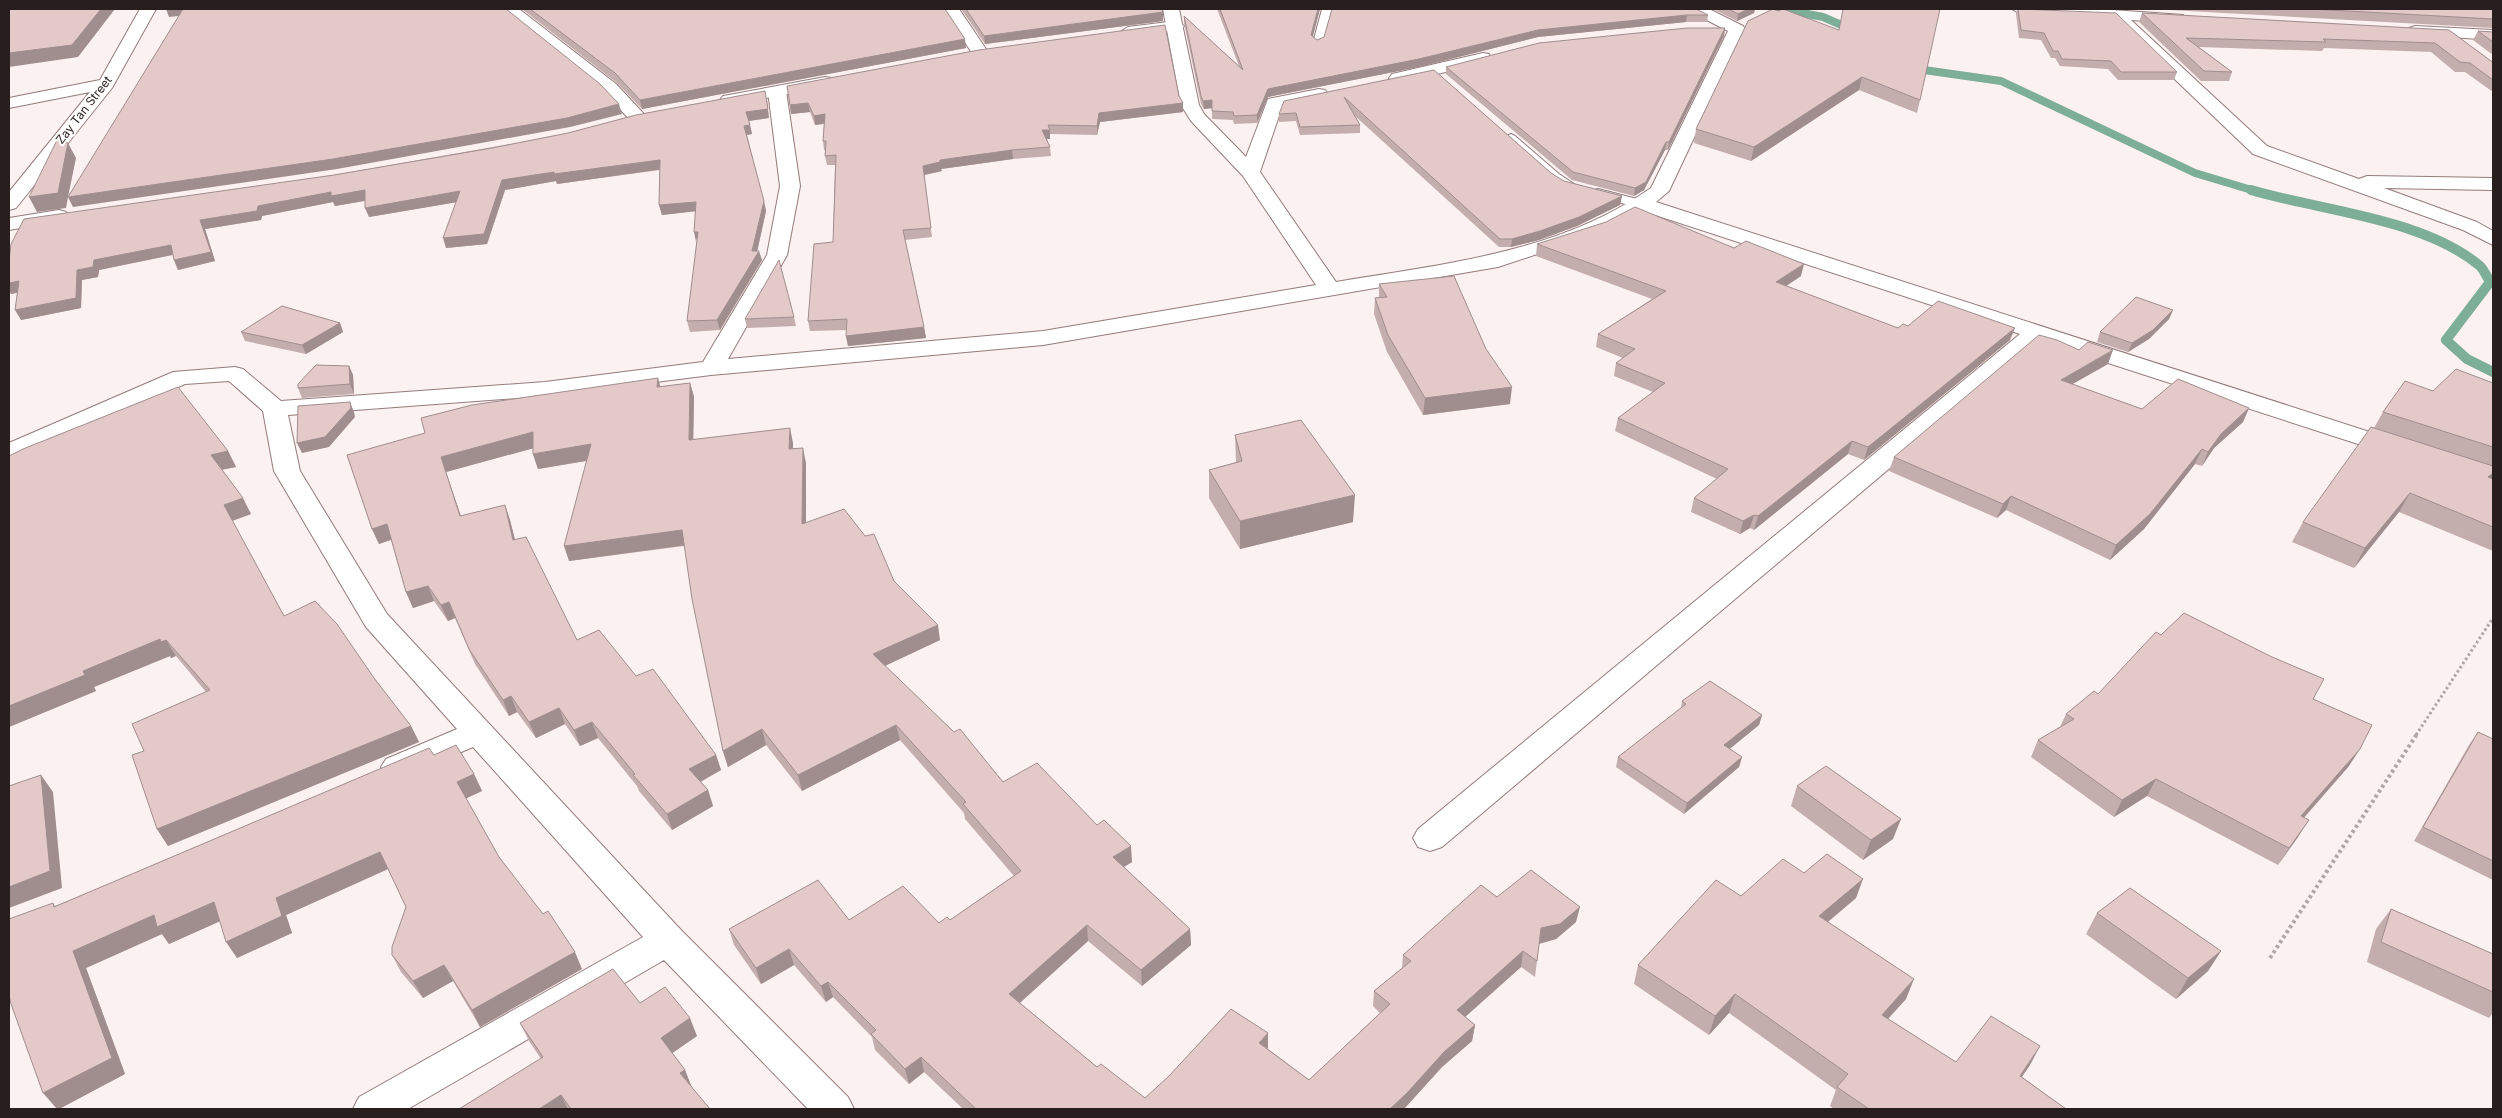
<svg xmlns="http://www.w3.org/2000/svg" width="2502" height="1118" font-family="Inter,sans-serif">
	<style>
		.lines { fill: none; stroke-linecap: round; stroke-linejoin: round }
		.stream-far1 { stroke: #7dae98; stroke-width: 8 }
		.stream { stroke: #7dae98; stroke-width: 10 }
		.service-casing { stroke: #947b7b; stroke-width: 2 }
		.minor-casing { stroke: #947b7b; stroke-width: 2 }
		.tertiary-casing { stroke: #947b7b; stroke-width: 2 }
		.path-far1 { stroke: #b1a6a6; stroke-width: 3; stroke-dasharray: 2.5 2.5; stroke-linecap: butt }
		.path { stroke: #b1a6a6; stroke-width: 4; stroke-dasharray: 3 3; stroke-linecap: butt }
		.service { fill: #fff; fill-rule: evenodd }
		.minor { fill: #fff; fill-rule: evenodd }
		.tertiary { fill: #fff; fill-rule: evenodd }
		.wall { fill: #c4adad }
		.shaded-wall { fill: #a08d8d }
		.building { fill: #e4c9c9; stroke: #a08d8d }
		.labels { text-anchor: middle; stroke-width: 4; stroke-linejoin: round; paint-order: stroke }
		.far-street-label { font-size: 12px; fill: #271e1d; stroke: #fff }
	</style>
	<rect width="100%" height="100%" fill="#fcf1f1"/>
	<g class="lines">
		<path class="stream-far1" d="M1781,9L1823,17L1855,31
			M1910,68L2001,81L2195,173L2255,191"/>
		<path class="stream" d="M2251,190C2321,211 2423,218 2480,266C2484,270 2487,277 2490,282L2446,340L2467,359L2493,372"/>
		<g class="service-casing">
			<path id="service" d="M1322,9H1332L1323,43L1318,46L1313,43Z
				M1511,134L1515,136L1559,174L1577,186L1575,189C1558,193 1520,152 1507,140V136Z
				M1598,189L1645,201L1647,204L1641,208L1594,196L1592,193L1594,190Z"/>
		</g>
		<g class="minor-casing">
			<path id="minor" d="M140,9H156L112,88L16,208L9,210V192L90,92L9,108V98L100,80Z
				M501,9H519L616,84L643,113L646,117L643,121H631L604,92Z
				M943,9H959L988,52L986,56H974Z
				M1163,9H1179L1199,105L1204,114L1246,157L1268,99L1319,89L1325,90L1328,94L1325,98L1282,107L1260,172L1336,282C1443,264 1559,253 1651,188L1728,31L1691,12L1689,9H1709L1743,26L1745,29L1669,191L1656,202L2407,444L2411,449L2407,454L2398,457L2389,454L2040,341L1442,847L1430,851L1418,847L1413,838L1418,829L2020,334L1643,211L1604,232L1498,267L1043,345L711,375L545,396L288,415L300,471L387,614L681,930L848,1097L854,1109H808L664,960L408,1109H353L359,1097L643,937L473,747L408,775L397,779L386,775L381,767L386,759L457,729L366,627L274,471L263,411L229,381L185,384L9,460V443L173,372L235,367L243,369L281,401L545,382L703,362L767,255L780,186L768,91L771,87H783L786,91L800,186L787,255L728,359L1043,331L1316,285L1243,176L1191,121L1181,105Z
				M2012,9H2098L2183,15L2185,18L2183,21L2177,23L2131,20L2267,146L2359,179L2367,176L2493,178V190L2384,188L2477,222L2493,231V245L2463,230L2253,154L2117,24L2116,19L2020,14Z
				M2415,26L2493,30V40L2409,34L2407,31L2409,28Z
				M1483,53L1489,54L1491,58L1489,62L1398,83L1392,82L1389,78L1392,74Z"/>
		</g>
		<g class="tertiary-casing">
			<path id="tertiary" d="M1176,21L1184,26L1182,29L1128,37L1120,32L1128,27Z
				M825,77L831,78L834,82L831,86L729,105L723,104L720,100L723,96L729,95Z
				M59,210L66,212L69,216L66,220L9,230V218Z"/>
		</g>
		<path class="path-far1" d="M2416,735L2493,618"/>
		<path class="path" d="M2270,958L2417,734"/>
		<use href="#service" class="service"/>
		<use href="#minor" class="minor"/>
		<use href="#tertiary" class="tertiary"/>
	</g>
	<path class="wall" d="M522,9H945L966,48L642,109L617,83Z
		M961,9H1163V21L985,44Z
		M1217,9H1320L1313,36L1317,40L1324,37L1332,9L1708,15L1707,22H1686L1538,37L1419,67L1268,97L1257,123L1234,124L1233,120L1212,119V108L1204,109L1201,104L1184,23V16L1239,66Z
		M1713,9H1755L1754,13L1737,21Z
		M2017,9H2026L2177,72L2174,80H2118L2108,69L2060,66L2055,58H2051L2041,40L2019,38L2016,14Z
		M2151,9H2493V28Z
		M2142,13L2449,30L2491,61L2493,62V92L2465,72H2455L2431,52L2324,48L2322,51L2199,47L2232,72L2229,81H2201L2139,22Z
		M1748,21L1920,100L1917,113L1859,90L1751,161L1694,143L1696,129Z
		M1725,28L1724,36L1668,150H1665L1644,190L1634,196L1572,180L1446,74V67Z
		M2478,31L2493,32V55L2473,40Z
		M1434,70L1551,173L1564,181L1622,196L1620,205L1577,226L1539,240L1511,247H1499L1355,116L1360,125V133L1300,135L1296,121L1279,122V114Z
		M787,86L1179,96L1183,103V112L1100,122L1097,135L1050,134V139H1047L1050,147L1051,156L1013,159L941,169L942,171L924,175L932,237L905,240L924,327L926,338L848,346L846,336L847,330L810,331L808,321L833,242L835,165H827L825,156V150H824L823,141L824,124L815,125L810,112L791,114Z
		M767,99L769,118L749,121L752,134L747,135L766,211L757,251L762,260L720,330L690,332L687,321L697,242L695,211L662,215L659,205L660,170L557,184L556,181L505,190L487,244L446,248L456,202L369,217L365,201L335,206L333,202L262,216L261,220L205,229L215,261L178,270L173,255L99,270L98,277L82,280L81,308L21,320L17,293L11,294L9,290V261L334,175Z
		M1537,244L1801,276L1786,286L1898,328L1908,326L2010,340L1864,460L1848,454L1754,530L1750,528L1740,534L1691,512L1694,498L1717,479L1615,431L1618,418L1653,392L1614,376L1616,363L1623,358L1596,347L1598,334L1652,299L1536,256Z
		M1379,284L1510,404L1423,415L1387,352L1374,314L1375,298L1379,297Z
		M2173,310L2169,319L2149,339L2128,352L2097,342L2100,332Z
		M794,317L796,326L747,328L745,319Z
		M340,323L343,332L306,354L245,341L241,332Z
		M2108,364L2072,384L2142,409L2249,408L2243,422L2214,448L2202,466L2195,464L2144,529L2110,560L2006,510L1997,518L1889,471L1894,457Z
		M349,366L353,375L354,394L302,398L298,388Z
		M690,383L694,397L693,439L793,443V449L806,463V523L894,581L940,640L885,666L1003,782L1132,862L1124,867L1190,929L1191,945L1142,986L1088,941L1020,1003L1097,1067L1145,1098L1268,1049L1309,1080L1380,1013L1373,1006L1374,991L1402,969L1403,955L1497,897L1576,922L1556,939L1539,944L1537,961L1535,977L1521,967L1465,1017L1475,1025L1472,1041L1442,1067L1404,1109H963L924,1072L909,1084L875,1050L872,1037L833,997L826,1002L794,965L761,984L734,945L729,929L849,920L939,923L950,920L1014,876L965,819L964,813L900,740L802,791L766,745L728,767L723,751L684,546L569,561L587,461L538,469L533,454V448L446,472L461,516L505,505L510,520L515,540L577,640L636,676L716,755L721,770L701,782L708,790L713,806L672,830L639,791L637,786L598,738L580,746L565,724L536,738L517,712L509,716L475,664L455,618L448,621L434,601L413,608L406,592L391,540L379,544L372,529L347,455L660,387Z
		M2493,383V551L2399,512L2354,568L2292,542L2303,522L2374,428L2383,412L2433,391Z
		M1235,435L1353,522L1240,549L1209,498V470L1236,462Z
		M228,451L236,467L222,470L251,514L232,521L284,616L374,678L411,726L419,742L168,846L157,829L144,751L206,692L176,656L171,658L170,656L94,687L96,691L9,727V456Z
		M2098,694L2313,699L2349,766L2304,818L2298,837L2278,865L2147,796L2114,817L2031,757L2038,740L2060,727L2066,714Z
		M1682,701L1762,715L1759,725L1729,749L1742,757L1739,767L1684,814L1616,767L1618,757L1681,708Z
		M2478,732L2493,739V880L2414,841L2469,745Z
		M434,755L474,774L482,791L466,798L499,857L582,969L480,1027L453,981L423,998L401,972L392,955L406,907L388,869L286,915L292,933L237,958L220,921L169,944L162,934L86,968L125,1074L59,1109H57L53,903L55,906Z
		M1797,786L1893,839L1863,860L1791,806Z
		M1804,873L1856,898L1828,922L1906,999L1888,1019L1956,1062L2030,1065L2022,1077L2066,1109H1834L1830,1106L1836,1090L1729,1013L1709,1035L1634,984L1638,965L1741,896Z
		M2391,909L2493,954V1013L2489,1018L2367,962L2376,929Z
		M2097,913L2221,951L2208,971L2176,999L2086,934Z
		M640,1003L697,1036L672,1053L685,1070L692,1088L710,1109H459L541,1059L529,1041L520,1023Z"/>
	<path class="shaded-wall" d="M101,9H115L78,57L9,67V53Z
		M166,9H186L188,15L169,17Z
		M1318,9H1320L1311,43V35Z
		M1748,9H1755L1754,13L1737,21L1738,14Z
		M1163,12V21L985,44L984,36Z
		M1687,15L1686,22L1538,37L1419,67L1268,97L1257,123V115L1268,89L1538,30Z
		M1725,28L1724,36L1668,150L1669,142Z
		M965,39L966,48L642,109L640,100Z
		M1862,77L1859,90L1751,161L1754,147Z
		M765,91L769,118L748,121L746,112Z
		M1212,100V108L1204,109L1203,101Z
		M808,103L810,112L791,114L790,105Z
		M1183,103V112L1100,122L1097,135V126L1099,113Z
		M619,104L622,114L570,127L337,169L73,207L68,197L66,208L37,212L29,197L68,143L76,158L68,197Z
		M825,114L827,123L815,125L814,116Z
		M750,125L752,134L746,135L744,126Z
		M1042,130H1050V139H1043Z
		M1666,142L1665,150L1644,190L1634,196L1635,188Z
		M1012,150L1013,159L941,169L942,171L924,175L932,237L923,166L940,160Z
		M660,160L663,169L557,184L556,181L505,190L487,244L446,248L443,238L502,180L554,172Z
		M365,190L369,200L335,206L333,202L262,216L261,220L205,229L215,261L178,270L174,260L200,220L258,206L331,192Z
		M460,191L464,201L369,217L365,208Z
		M1622,196L1620,205L1577,226L1539,240L1511,247L1512,239Z
		M764,201L766,211L756,257L759,251L762,260L720,330L717,320L752,251Z
		M696,202L698,211L662,215L659,205Z
		M694,232H698L696,242Z
		M171,245L176,254L99,270L98,277L82,280L81,308L21,320L15,310L77,270L94,260Z
		M1804,264L1801,276L1773,295L1776,282Z
		M19,281L24,291L11,294L9,290V283Z
		M2173,310L2169,319L2149,339L2128,352L2132,343Z
		M340,323L343,332L306,354L302,345Z
		M924,327L926,338L848,346L846,336Z
		M2015,328L2010,340L1864,460L1868,447Z
		M2113,350L2108,364L2055,394L2061,380Z
		M349,366L353,375L354,394L350,384Z
		M658,378L662,393L657,387Z
		M690,383L694,397L693,455L689,440Z
		M1512,387L1510,404L1423,415L1425,398Z
		M350,402L354,412L355,417L329,447L302,453L297,443Z
		M2249,408L2243,422L2214,448L2202,466L2208,452L2221,434Z
		M790,428L793,443V464L789,449Z
		M533,432L538,447L446,472L466,532L460,516L441,457Z
		M1852,441L1848,454L1754,530L1758,516Z
		M591,444L596,459L538,469L533,454Z
		M803,448L806,463V539L802,524Z
		M2202,449L2195,464L2144,529L2110,560L2116,545Z
		M228,451L236,467L219,470L211,455Z
		M2493,473V478L2488,487V477Z
		M2410,493L2399,512L2354,568L2365,548Z
		M1355,495L1353,522L1240,549V521Z
		M2011,496L2006,510L1997,518L2003,504Z
		M243,498L251,514L232,521L224,505Z
		M505,505L510,520L519,556L513,540Z
		M1754,515L1750,528L1740,534L1743,521Z
		M387,524L393,539L379,544L372,529Z
		M682,530L686,545L569,561L564,546Z
		M428,586L434,601L413,608L406,592Z
		M449,602L455,618L448,621L441,605Z
		M938,625L940,640L876,670L873,654Z
		M160,639L166,640L176,656L171,658L170,656L94,687L96,691L9,727V706L83,671Z
		M511,696L517,712L509,716L503,700Z
		M559,708L565,724L536,738L529,722Z
		M1762,715L1759,725L1721,756L1724,745Z
		M592,722L598,738L580,746L574,730Z
		M896,725L900,740L802,791L798,775Z
		M411,726L419,742L168,846L157,829Z
		M762,729L766,745L728,767L723,751Z
		M2360,749L2349,766L2290,833L2301,816Z
		M716,755L721,770L694,785L689,769Z
		M1742,757L1739,767L1684,814L1687,803Z
		M474,774L482,791L465,799L457,782Z
		M41,775L53,792L62,888L9,908V887Z
		M2156,779L2147,796L2114,817L2122,800Z
		M708,790L713,806L672,830L667,814Z
		M1901,819L1893,839L1863,860L1871,840Z
		M2309,820L2298,837L2278,865L2289,848Z
		M1131,846L1132,862L1114,873L1113,857Z
		M380,852L388,869L286,915L292,933L237,958L226,942L276,898Z
		M1863,879L1856,898L1812,935L1819,916Z
		M214,902L225,919L169,944L162,934L86,968L125,1074L59,1109H57L43,1093L73,951L154,915Z
		M1580,907L1576,922L1556,939L1538,944L1541,928Z
		M1087,925L1088,941L1012,1010L1009,994Z
		M1190,929L1191,945L1142,986L1141,970Z
		M789,949L794,965L761,984L756,968Z
		M1523,951L1521,967L1455,1026L1457,1010Z
		M2221,951L2208,971L2176,999L2188,978Z
		M575,952L582,969L480,1027L472,1010Z
		M444,965L453,981L423,998L413,981Z
		M1914,979L1906,999L1874,1034L1882,1015Z
		M828,982L833,997L826,1002L821,986Z
		M1735,994L1729,1013L1709,1035L1715,1016Z
		M690,1018L697,1036L668,1056L661,1038Z
		M1475,1025L1472,1041L1442,1067L1404,1109H1390L1444,1052Z
		M1268,1033V1049L1259,1043Z
		M2040,1046L2030,1065L2009,1095L2020,1076Z
		M921,1057L924,1072L909,1084L905,1069Z
		M685,1070L692,1088L680,1073Z
		M561,1095L568,1109H539Z"/>
	<path class="building" d="M9,9H101L72,45L9,53Z
		M183,9H506L600,84L619,104L567,118L333,159L68,197Z
		M530,9H945L965,39L640,100L615,73Z
		M966,9H1162L1163,12L984,36Z
		M1220,9H1318L1311,35L1317,40L1324,37L1332,9H1696L1708,15H1687L1538,30L1419,59L1268,89L1257,115L1234,116L1233,112L1212,111V100L1203,101L1201,96L1184,16L1243,70Z
		M1729,9H1748L1738,14Z
		M1773,9L1778,11L1783,9L1839,30L1843,9H1940L1920,100L1862,77L1754,147L1696,129L1748,21Z
		M2018,9L2116,13L2177,72H2121L2111,61L2062,59L2058,51H2053L2044,33L2021,30Z
		M2311,9H2493V19Z
		M2142,13L2449,30L2491,61L2493,62V80L2470,63L2460,62L2435,43L2323,39L2326,42L2186,38L2232,72L2204,71Z
		M1165,25L1179,96L1183,103L1099,113L1097,126L1048,125L1050,130H1042L1050,147L1012,150L940,160V162L923,166L931,228L903,230L924,327L846,336L847,319L808,321L814,244L833,242L836,155L825,156L826,141H823L825,114L814,116L808,103L790,105L787,86L979,50Z
		M1687,28H1725L1669,142H1666L1646,182L1635,188L1573,172L1446,67L1539,43Z
		M2478,31L2493,32V42Z
		M1434,70L1551,173L1564,181L1622,196L1579,217L1540,231L1512,239H1500L1344,97L1360,125L1300,127L1296,113L1279,114L1284,101Z
		M765,91L768,109L746,112L750,125L744,126L764,201L752,251H759L717,320L687,321L698,232H694L696,202L659,205L660,160L554,174V172L502,180L484,234L443,238L460,191L365,208V190L331,196V192L258,206L257,211L200,220L211,252L174,260L171,245L94,260L93,267L77,270L76,298L15,310L19,281L9,283V261L11,244L24,219L334,175L492,148L568,133L636,115Z
		M57,140L68,143L58,193L29,197Z
		M1635,207L1734,248L1746,241L1804,264L1776,282L1898,328L1903,324L1908,326L1938,301L2015,328L1868,447L1852,441L1758,516L1754,515L1743,521L1694,498L1728,469L1618,418L1665,383L1616,363L1635,349L1598,334L1666,291L1537,244L1606,222Z
		M779,260L794,317L745,319Z
		M1454,276L1486,349L1512,387L1425,398L1388,335L1375,298L1387,297L1379,284Z
		M2136,297L2173,310L2153,330L2132,343L2100,332Z
		M282,306L340,323L302,345L241,332Z
		M2039,335L2057,340L2079,350L2088,342L2113,350L2061,380L2142,409L2178,379L2249,408L2221,434L2208,452L2202,449L2150,514L2116,545L2011,496L2003,504L1894,457Z
		M316,365L349,366L350,384L298,388V384Z
		M2456,369L2493,383V447L2383,412L2405,381L2433,391Z
		M658,378L657,387L690,383L689,440L790,428L789,449L803,448L802,524L844,509L865,536L874,534L894,581L938,625L873,654L954,732L960,729L1003,782L1037,763L1097,825L1104,820L1131,846L1113,857L1190,929L1141,970L1087,925L1009,994L1097,1067L1101,1064L1145,1098L1168,1077L1231,1009L1268,1033L1259,1043L1309,1080L1390,1004L1374,991L1411,961L1403,955L1481,885L1497,897L1531,870L1580,907L1560,924L1541,928L1537,961L1523,951L1457,1010L1475,1025L1444,1052L1407,1093L1390,1109H976L921,1057L905,1069L871,1034L876,1030L828,982L821,986L789,949L756,968L729,929L818,880L849,920L903,886L939,923L947,917L950,920L1021,871L963,804L966,802L896,725L798,775L762,729L723,751L692,599L682,530L564,546L591,444L533,454V432L441,457L460,516L505,505L513,540L526,537L577,640L599,630L636,676L653,669L716,755L689,769L708,790L667,814L633,775L635,774L592,722L574,730L559,708L529,722L511,696L503,700L469,649L449,602L441,605L428,586L406,592L387,524L372,529L347,455L425,433L421,418L472,405Z
		M178,387L228,451L211,455L243,498L224,505L284,616L315,601L337,624L374,678L411,726L157,829L132,755L144,751L132,724L210,690L166,640L161,642L160,639L83,671L85,675L9,706V456L23,449Z
		M350,402L351,408L325,437L297,443L298,406Z
		M1301,420L1355,495L1240,521L1209,470L1242,461L1235,435Z
		M2371,427L2493,466V473L2488,477L2493,479V527L2410,493L2365,548L2303,522Z
		M2184,613L2272,657L2324,679L2313,699L2372,725L2360,749L2301,816L2309,820L2289,848L2156,779L2122,800L2038,740L2074,719L2066,714L2094,691L2098,694L2156,632L2161,635Z
		M1710,681L1762,715L1724,745L1742,757L1687,803L1618,757L1686,704L1682,701Z
		M2478,732L2493,739V861L2423,827Z
		M456,745L474,774L457,782L499,857L543,914L548,911L575,952L472,1010L444,965L413,981L392,955V947L406,907L380,852L276,898L282,916L226,942L214,902L157,927L154,915L73,951L112,1058L43,1093L11,1004L9,995V919L53,903L54,907L429,748L434,755Z
		M1826,766L1901,819L1871,840L1797,786Z
		M41,775L50,871L9,887V786Z
		M1827,854L1863,879L1819,916L1914,979L1882,1015L1956,1062L1991,1016L2040,1046L2020,1076L2066,1109H1869L1837,1087L1848,1074L1735,994L1715,1016L1638,965L1716,880L1741,896L1783,859L1804,873Z
		M2130,888L2221,951L2188,978L2097,913Z
		M2391,909L2493,954V992L2381,942Z
		M613,969L640,1003L665,987L690,1018L661,1038L685,1070L680,1073L710,1109H571L561,1095L539,1109H459L543,1057L520,1023Z"/>
	<g class="labels">
		<g class="far-street-label">
			<text transform="translate(84 110) rotate(-52)" y="4">Zay Tan Street</text>
		</g>
	</g>
	<rect width="2502" height="1118" fill="none" stroke="#271e1d" stroke-width="20"/>
</svg>
